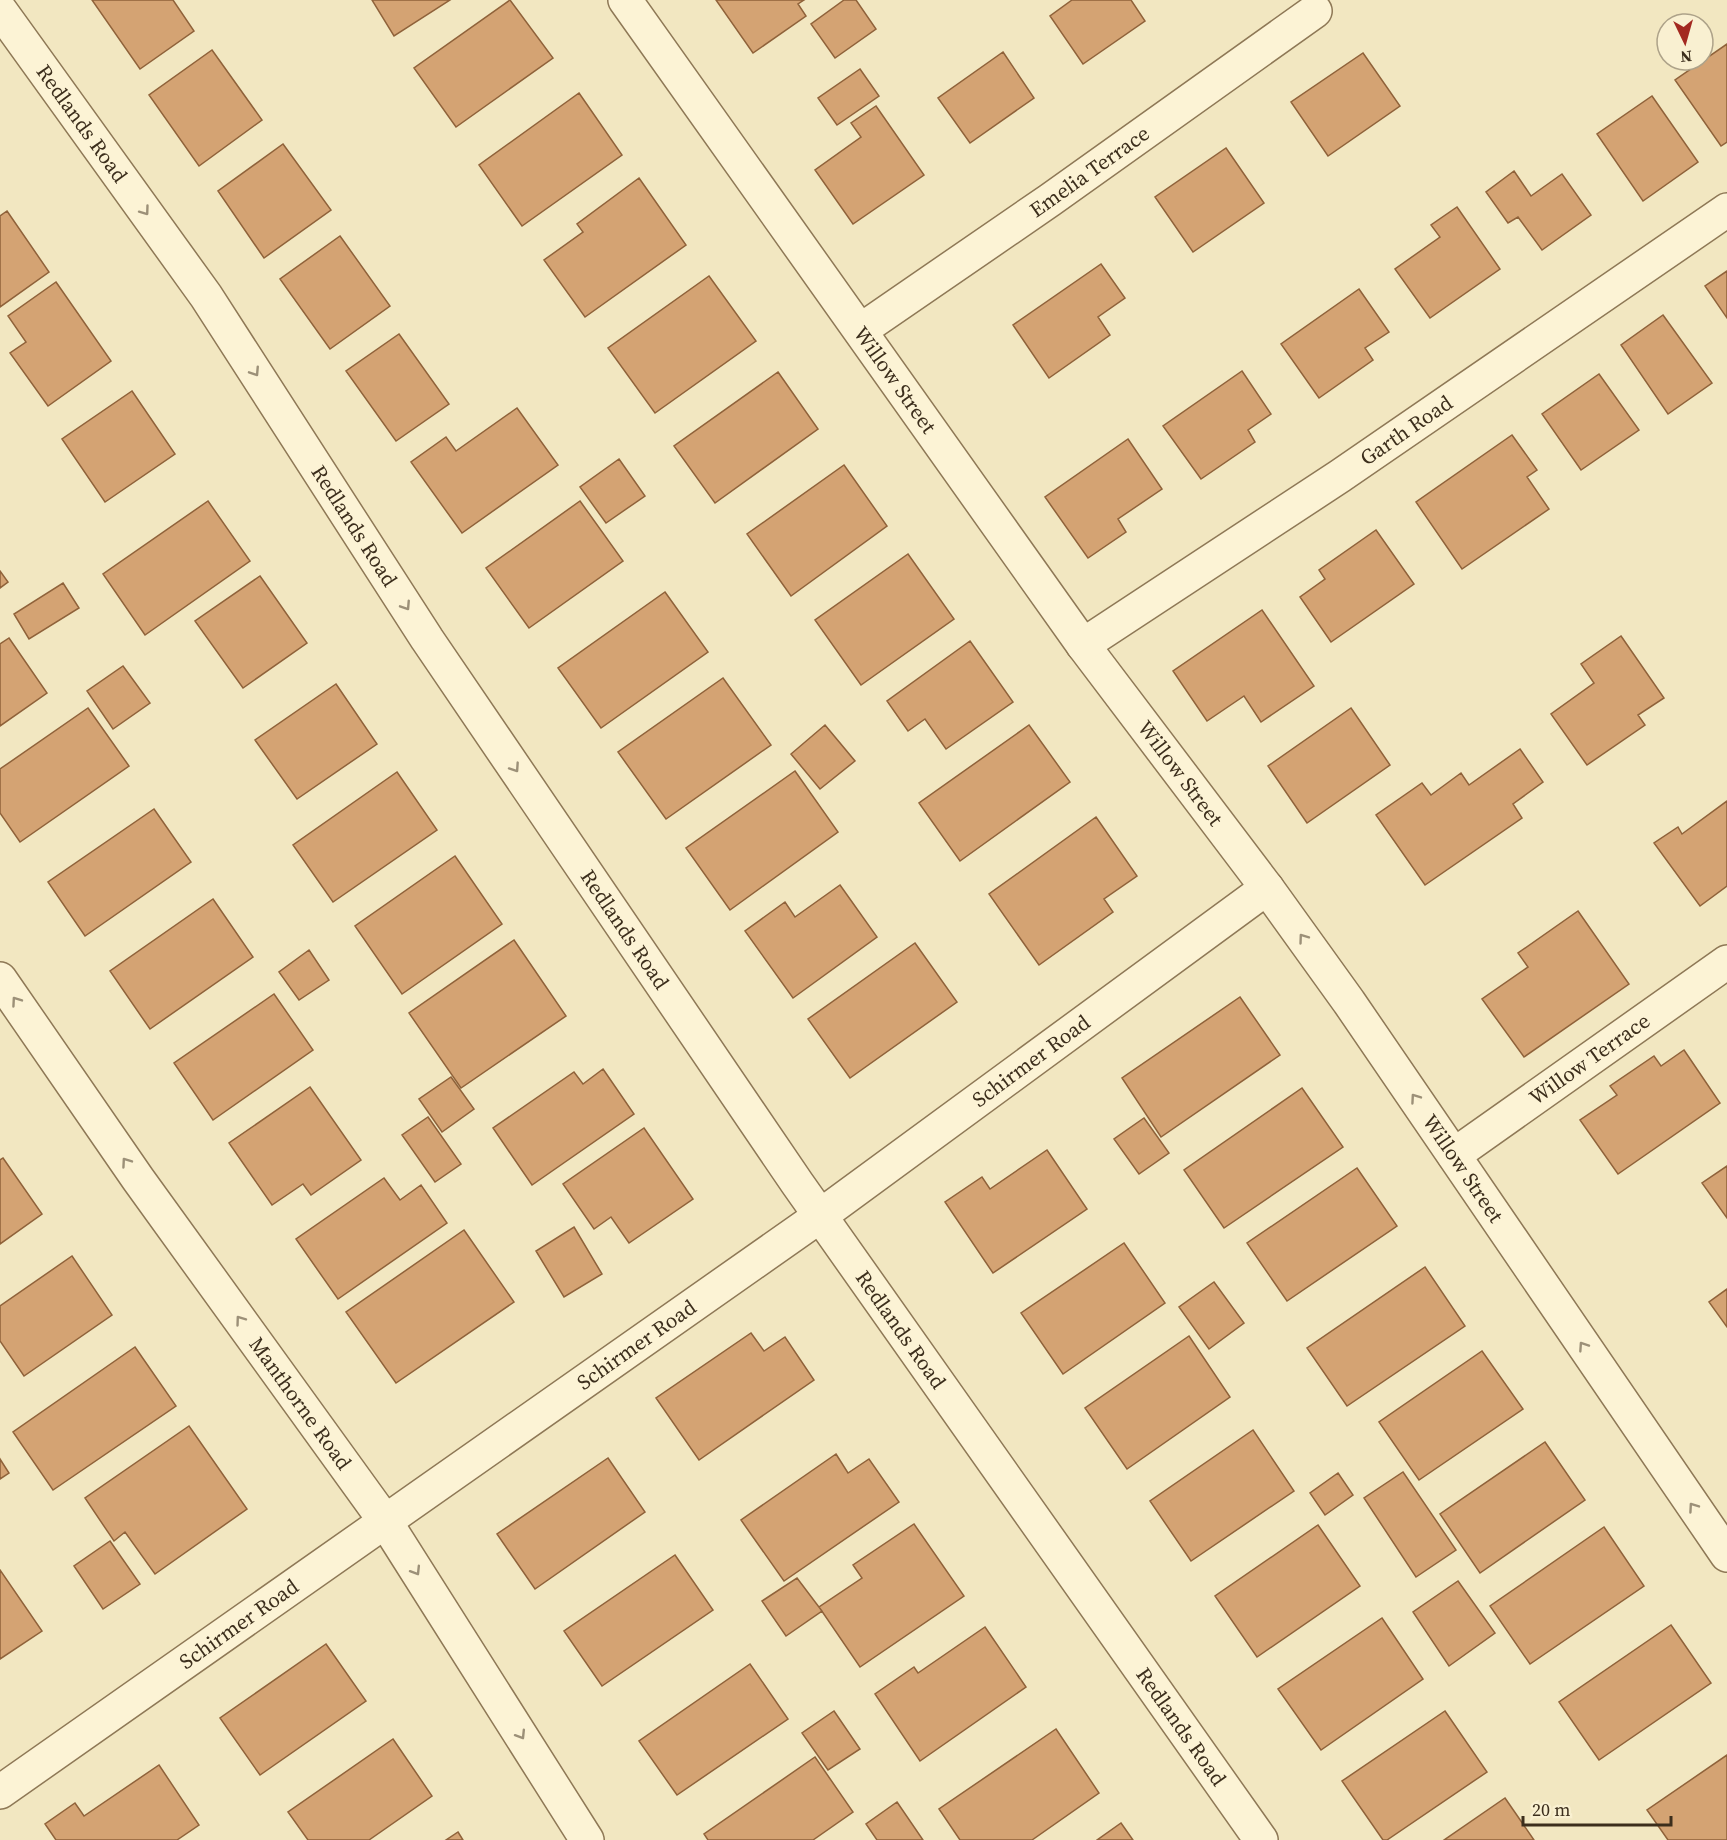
<svg xmlns="http://www.w3.org/2000/svg" width="1727" height="1840" font-family="'Source Serif 4',serif">
	<style>
		.building { fill: #d4a373; stroke: #8f623a; stroke-width: 1.5 }
		.lines { fill: none; stroke-linecap: round; stroke-linejoin: round }
		.minor-casing { stroke: #8e7856; stroke-width: 36 }
		.minor { stroke: #fcf3d5; stroke-width: 33 }
		.oneway { stroke: #9c9078 }
		.labels { text-anchor: middle; stroke-width: 5; stroke-linejoin: round; paint-order: stroke }
		.street-label { font-size: 21px; fill: #3c2e1c; stroke: #f9f0d1 }
	</style>
	<rect width="100%" height="100%" fill="#f2e7c1"/>
	<path class="building" d="M92,0H173L194,31L140,69Z
		M372,0H450L394,36Z
		M510,0L553,58L456,127L414,68Z
		M716,0H804L798,4L806,16L753,53Z
		M844,0H856L876,29L835,58L811,24Z
		M1072,0H1131L1145,21L1083,64L1050,16Z
		M1727,44V142L1721,146L1675,80Z
		M212,50L262,120L199,166L149,95Z
		M1003,52L1034,98L970,143L938,98Z
		M1363,53L1400,106L1328,156L1291,102Z
		M860,69L879,96L837,125L818,98Z
		M579,93L622,155L522,226L479,165Z
		M1652,96L1698,162L1643,201L1597,134Z
		M876,106L924,175L853,224L815,170L861,137L851,123Z
		M283,144L331,210L264,258L218,191Z
		M1226,148L1264,203L1193,252L1155,197Z
		M1514,171L1531,196L1562,174L1591,215L1542,250L1518,217L1508,223L1486,192Z
		M639,178L686,245L585,317L544,260L583,232L577,224Z
		M1457,207L1500,269L1430,318L1395,269L1440,237L1431,225Z
		M7,211L49,272L0,307V216Z
		M340,236L390,306L330,349L280,279Z
		M1101,264L1125,298L1098,317L1110,335L1049,378L1013,325Z
		M1727,271V318L1705,286Z
		M709,276L756,341L655,413L608,348Z
		M56,282L111,361L48,406L10,353L26,342L8,316Z
		M1359,289L1389,332L1365,348L1373,360L1319,398L1281,344Z
		M1663,315L1712,383L1668,414L1621,345Z
		M399,334L449,404L396,441L346,371Z
		M1242,371L1271,414L1248,430L1255,442L1201,479L1163,426Z
		M778,372L818,429L715,503L674,446Z
		M1599,374L1639,430L1581,470L1542,414Z
		M132,391L175,454L105,502L62,439Z
		M517,408L558,465L462,533L411,462L446,437L456,451Z
		M1512,435L1537,470L1527,477L1549,509L1462,569L1416,502Z
		M1128,439L1162,489L1118,519L1126,532L1088,558L1045,497Z
		M619,459L645,496L606,523L580,487Z
		M844,465L887,526L791,596L747,534Z
		M208,501L250,561L145,635L103,574Z
		M580,501L623,561L529,628L486,568Z
		M1376,530L1414,584L1331,642L1300,597L1325,579L1319,570Z
		M908,554L954,619L861,685L815,620Z
		M0,571L8,582L0,588Z
		M260,576L307,643L243,688L195,621Z
		M63,583L79,608L29,639L14,614Z
		M665,592L708,652L601,728L558,668Z
		M1262,610L1314,686L1261,722L1244,696L1207,721L1173,671Z
		M1621,636L1664,698L1638,715L1645,725L1587,765L1551,714L1594,683L1581,664Z
		M9,638L47,693L0,726V644Z
		M970,641L1013,702L946,749L925,719L908,731L887,701Z
		M123,666L150,703L113,729L87,691Z
		M723,678L771,745L666,819L618,752Z
		M336,684L377,744L297,799L255,740Z
		M88,708L129,766L20,842L0,813V769Z
		M1351,708L1390,765L1307,823L1268,766Z
		M825,725L855,761L820,789L791,754Z
		M1029,725L1070,782L960,861L919,803Z
		M1520,749L1543,782L1513,804L1522,818L1425,885L1376,815L1422,783L1431,795L1461,773L1469,785Z
		M795,771L838,832L730,910L686,848Z
		M397,772L437,830L333,902L293,845Z
		M1727,801V886L1700,906L1654,843L1678,827L1682,834Z
		M154,809L191,862L85,936L48,882Z
		M1096,817L1137,876L1104,899L1113,912L1039,965L989,894Z
		M455,856L502,924L402,994L355,926Z
		M840,885L877,937L793,998L745,931L785,902L795,917Z
		M213,899L253,957L150,1029L110,971Z
		M1578,911L1629,984L1524,1057L1482,999L1528,967L1518,953Z
		M514,940L566,1016L461,1088L409,1013Z
		M915,943L957,1002L850,1078L808,1019Z
		M309,950L329,980L299,1000L279,972Z
		M274,994L313,1050L213,1120L174,1063Z
		M1240,997L1280,1055L1161,1137L1122,1078Z
		M1684,1050L1720,1103L1618,1174L1580,1120L1617,1095L1610,1086L1654,1056L1661,1066Z
		M603,1069L634,1114L532,1185L493,1128L574,1072L583,1084Z
		M451,1077L474,1109L442,1132L419,1099Z
		M310,1087L361,1160L311,1195L303,1184L272,1205L229,1143Z
		M1302,1088L1343,1147L1224,1228L1184,1170Z
		M428,1117L461,1164L435,1182L402,1135Z
		M1144,1118L1169,1153L1139,1174L1114,1139Z
		M644,1128L693,1199L629,1243L611,1217L594,1229L563,1184Z
		M1047,1150L1087,1209L993,1273L945,1202L982,1177L990,1189Z
		M3,1158L42,1214L0,1244V1160Z
		M1727,1166V1218L1702,1183Z
		M1357,1168L1397,1226L1287,1301L1247,1243Z
		M384,1178L400,1200L421,1185L447,1223L338,1299L296,1239Z
		M574,1227L602,1274L564,1297L536,1251Z
		M464,1230L514,1302L396,1383L346,1312Z
		M1124,1243L1165,1303L1063,1374L1021,1313Z
		M72,1256L112,1315L24,1376L0,1341V1306Z
		M1425,1267L1465,1326L1347,1406L1307,1348Z
		M1214,1282L1244,1323L1209,1349L1179,1307Z
		M1727,1289V1327L1709,1302Z
		M751,1333L764,1351L785,1337L814,1380L699,1460L656,1398Z
		M1189,1336L1230,1397L1127,1469L1085,1408Z
		M135,1347L176,1406L53,1490L13,1432Z
		M1482,1351L1523,1409L1419,1480L1379,1422Z
		M189,1426L247,1509L155,1574L125,1532L114,1541L85,1498Z
		M1253,1430L1294,1491L1191,1561L1150,1501Z
		M1545,1442L1585,1500L1480,1573L1440,1514Z
		M836,1454L848,1473L869,1459L899,1502L784,1581L741,1520Z
		M608,1458L645,1512L535,1589L497,1534Z
		M0,1459L9,1473L0,1479Z
		M1403,1472L1456,1550L1416,1577L1364,1498Z
		M1338,1473L1353,1495L1325,1515L1310,1493Z
		M914,1524L964,1596L860,1667L819,1607L862,1578L853,1565Z
		M1318,1525L1360,1586L1257,1657L1215,1596Z
		M1604,1527L1644,1586L1530,1664L1490,1606Z
		M110,1541L140,1584L103,1609L74,1566Z
		M675,1555L713,1610L602,1686L564,1631Z
		M0,1570L42,1631L0,1659Z
		M797,1578L822,1611L786,1636L762,1601Z
		M1458,1581L1495,1633L1449,1666L1413,1612Z
		M1382,1618L1423,1679L1321,1750L1278,1689Z
		M1671,1625L1711,1683L1599,1760L1559,1702Z
		M985,1627L1026,1687L920,1761L875,1694L914,1667L918,1673Z
		M326,1644L366,1701L260,1775L220,1718Z
		M750,1664L788,1719L677,1795L639,1741Z
		M834,1711L860,1749L828,1770L802,1733Z
		M1445,1711L1487,1772L1387,1840H1383L1342,1781Z
		M1056,1729L1099,1793L1032,1840H960L939,1809Z
		M393,1739L432,1796L369,1840H308L288,1812Z
		M1727,1755V1840H1668L1647,1810Z
		M815,1757L853,1812L813,1840H708L704,1834Z
		M159,1765L199,1825L177,1840H56L45,1824L75,1803L84,1816Z
		M1505,1798L1534,1840H1444Z
		M897,1802L923,1840H877L866,1824Z
		M1121,1823L1133,1840H1097Z
		M458,1832L463,1840H446Z"/>
	<g class="lines">
		<g class="minor-casing">
			<g id="minor">
				<path id="s1" d="M625,0L1083,645L1267,888L1349,1002L1727,1555"/>
				<path id="s2" d="M0,10L206,296L427,639L797,1183L1261,1840"/>
				<path id="s3" d="M861,330L1050,200L1315,11"/>
				<path id="s4" d="M1083,645L1340,476L1727,210"/>
				<path id="s5" d="M0,979L138,1179L385,1521L587,1840"/>
				<path id="s6" d="M1454,1155L1727,962"/>
				<path id="s7" d="M0,1792L820,1216L1267,888"/>
			</g>
		</g>
		<use href="#minor" class="minor"/>
	</g>
	<defs><path id="oneway-chevron" d="M-2-3.5L2.5 0L-2 3.5" fill="none" stroke-width="1.6" stroke-linecap="round" stroke-linejoin="round" transform="scale(1.5)"/></defs>
	<g class="oneway">
		<use href="#oneway-chevron" transform="translate(145 211) rotate(54)"/>
		<use href="#oneway-chevron" transform="translate(255 372) rotate(57)"/>
		<use href="#oneway-chevron" transform="translate(406 606) rotate(57)"/>
		<use href="#oneway-chevron" transform="translate(515 768) rotate(56)"/>
		<use href="#oneway-chevron" transform="translate(1303 938) rotate(-126)"/>
		<use href="#oneway-chevron" transform="translate(16 1001) rotate(-125)"/>
		<use href="#oneway-chevron" transform="translate(1415 1098) rotate(-125)"/>
		<use href="#oneway-chevron" transform="translate(126 1162) rotate(-125)"/>
		<use href="#oneway-chevron" transform="translate(240 1320) rotate(-126)"/>
		<use href="#oneway-chevron" transform="translate(1583 1346) rotate(-124)"/>
		<use href="#oneway-chevron" transform="translate(1693 1507) rotate(-125)"/>
		<use href="#oneway-chevron" transform="translate(416 1571) rotate(58)"/>
		<use href="#oneway-chevron" transform="translate(521 1735) rotate(58)"/>
	</g>
	<g class="labels">
		<g class="street-label">
			<text dy="7" stroke="none"><textPath href="#s2" startOffset="140">Redlands Road</textPath></text>
			<text dy="7" stroke="none"><textPath href="#s3" startOffset="278">Emelia Terrace</textPath></text>
			<text dy="7" stroke="none"><textPath href="#s1" startOffset="466">Willow Street</textPath></text>
			<text dy="7" stroke="none"><textPath href="#s4" startOffset="388">Garth Road</textPath></text>
			<text dy="7" stroke="none"><textPath href="#s2" startOffset="626">Redlands Road</textPath></text>
			<text dy="7" stroke="none"><textPath href="#s1" startOffset="952">Willow Street</textPath></text>
			<text dy="7" stroke="none"><textPath href="#s2" startOffset="1112">Redlands Road</textPath></text>
			<text dy="7" stroke="none"><textPath href="#s6" startOffset="166">Willow Terrace</textPath></text>
			<text dy="7" stroke="none"><textPath href="#s7" startOffset="1264">Schirmer Road</textPath></text>
			<text dy="7" stroke="none"><textPath href="#s1" startOffset="1438">Willow Street</textPath></text>
			<text dy="7" stroke="none"><textPath href="#s2" startOffset="1598">Redlands Road</textPath></text>
			<text dy="7" stroke="none"><textPath href="#s7" startOffset="778">Schirmer Road</textPath></text>
			<text dy="7" stroke="none"><textPath href="#s5" startOffset="520">Manthorne Road</textPath></text>
			<text dy="7" stroke="none"><textPath href="#s7" startOffset="292">Schirmer Road</textPath></text>
			<text dy="7" stroke="none"><textPath href="#s2" startOffset="2084">Redlands Road</textPath></text>
		</g>
	</g>
	<g transform="translate(1685 42) rotate(175)"><circle r="28" fill="#f9f0d1" stroke="#ada289" stroke-width="1.5"/>
	<path d="M0-4.5L10 22L0 15L-10 22Z" fill="#a32920"/>
	<text y="-9" font-size="16" font-weight="bold" text-anchor="middle" fill="#3c2e1c">N</text>
	</g>
	<path d="M1523 1816v9h148v-9" fill="none" stroke="#3c2e1c" stroke-width="3"/>
	<text x="1532" y="1816" font-size="18" fill="#3c2e1c" stroke="#f9f0d1" stroke-width="4.5" paint-order="stroke">20 m</text>
</svg>
